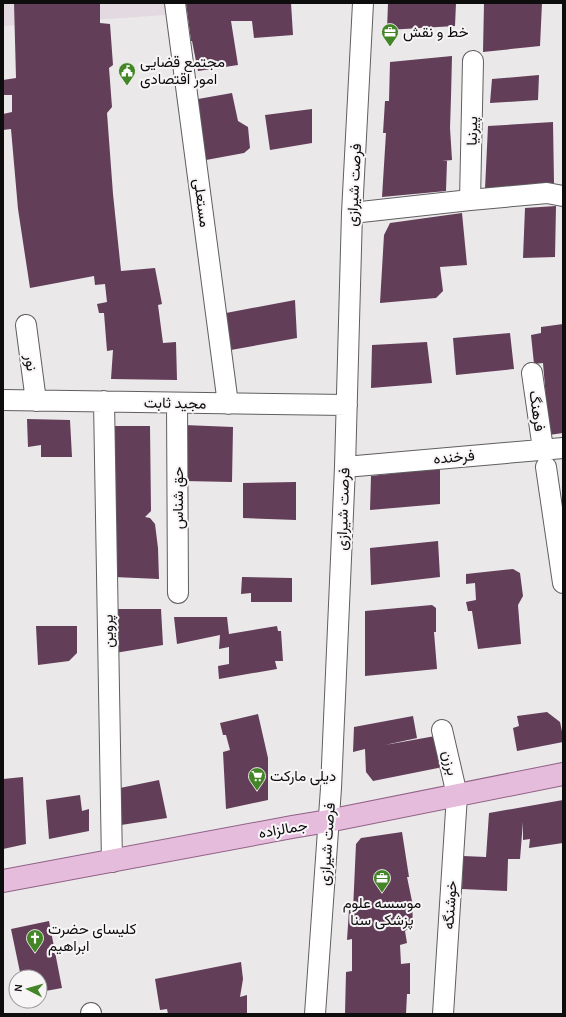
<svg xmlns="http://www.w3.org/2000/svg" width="566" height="1017" font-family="Karla,Vazirmatn,sans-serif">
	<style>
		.built { fill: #e3d9e0 }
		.building { fill: #623e59 }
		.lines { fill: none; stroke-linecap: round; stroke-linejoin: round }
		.minor-casing { stroke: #605e60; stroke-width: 22 }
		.major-casing { stroke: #906286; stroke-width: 24 }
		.minor { stroke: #fff; stroke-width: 20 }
		.major { stroke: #e6bcdd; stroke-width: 22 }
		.labels { text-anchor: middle; stroke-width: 4; stroke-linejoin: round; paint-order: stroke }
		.poi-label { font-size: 15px; fill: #0e0d0e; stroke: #f8f5f7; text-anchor: start }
		.street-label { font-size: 15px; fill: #0e0d0e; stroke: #f8f5f7 }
	</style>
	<rect width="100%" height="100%" fill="#ebe8ea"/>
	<path class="built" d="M3,3H179L181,14L3,26Z"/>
	<path class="building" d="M14,3H100V23L110,24L113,65L109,68L112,107L107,113L113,194L121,271L155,268L162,304L158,305L163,343L176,342L177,380L111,379L113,350L107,351L104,313H99L97,304L107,302L105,284L95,285L94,276L30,288L18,209L11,129L3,130V114L12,112V95H3V80L16,78Z
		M186,3H291L293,35L254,38L252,21H231L238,65L198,71L192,41H191Z
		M388,3H456L455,26L387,30Z
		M484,3H542L540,46L483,52Z
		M452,56L451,97L450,128L452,160L442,161H447L446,191L382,197L386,133H383L385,101H389L390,62Z
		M539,75L538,100L490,103L492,79Z
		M232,93L238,121L248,127L250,148L244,153L206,160L198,99Z
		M312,109V143L270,150L265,115Z
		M553,122L554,183L485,189L488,126Z
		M556,206L555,257L523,258L525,208Z
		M462,213L467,265L440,267L443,291L436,298L380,303L384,235L390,223Z
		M295,300L297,338L231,350L226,313Z
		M563,324V433L549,435L543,363L534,364L531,335L541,333V327Z
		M510,333L514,369L456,375L453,338Z
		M427,342L432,383L371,388L372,345Z
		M27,419L70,420L72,457H41V445L28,447Z
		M184,425L233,427L232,482L184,481Z
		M113,426H150L151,511L145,517L150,518L155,524L158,548L159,579L114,577Z
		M440,468V504L370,510L371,476Z
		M296,482V520L243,518V483Z
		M438,541L440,577L371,585L370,548Z
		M513,569L520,573L523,596L518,605L521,644L478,649L472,611H468L466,602L476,600L475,583L466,584V574Z
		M242,577L292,578V602H251V593L241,594Z
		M432,605L436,608V632H434L437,669L365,676V611Z
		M114,609H161L163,645L115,653Z
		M174,617H227L229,634L277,626L278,631H281L283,661H275L277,669L219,679L218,666L229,664V647L219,649L220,635L177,644Z
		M36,626H77V653L69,661L38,665Z
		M547,712L560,722L563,736V742L517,751L513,728L519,726L517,716Z
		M258,714L268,758V800L226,809L223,752L230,750L226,735H223L220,723Z
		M413,716L417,738L385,745L441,735L448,766L373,781L366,772L365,749L353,752L354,727Z
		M23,777L26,844L3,849V779Z
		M159,780L167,818L121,825L120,788Z
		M80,795L82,811L89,809V831L49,839L46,800Z
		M563,800V843L529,848L530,839L523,840V822L520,859H508L507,891L462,889L463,856L486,857L489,813Z
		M402,832L409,877H407L412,901L413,926L405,931L407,943L400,945L401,964L410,963V994H407L406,1014H345L346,972L352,971V939L347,940L349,910H353L356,844L361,838Z
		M49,921L62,988L40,992V977H21L11,929Z
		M241,962L243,979L240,997L247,995V1014H168L167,1009L160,1010L155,979Z"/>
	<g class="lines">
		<g class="minor-casing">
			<path id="minor" d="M175,3L228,404
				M470,200L473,61
				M352,213L470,200L547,193L563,196
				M26,325L36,401
				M532,373L543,449
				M3,400L347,405
				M104,401L112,862
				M177,403L178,593
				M345,467L563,448
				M546,467L563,583
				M442,730L457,795L443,1014
				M91,1013V1014
				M315,1014L331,788L345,467L352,213L363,3"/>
		</g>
		<g class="major-casing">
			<path id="major" d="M3,881L292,827L328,821L563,774"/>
		</g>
		<use href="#minor" class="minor"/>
		<use href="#major" class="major"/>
	</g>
	<defs>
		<g id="office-pin" transform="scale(0.9)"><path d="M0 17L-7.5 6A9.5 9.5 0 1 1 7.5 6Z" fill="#438527" stroke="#f8f5f7"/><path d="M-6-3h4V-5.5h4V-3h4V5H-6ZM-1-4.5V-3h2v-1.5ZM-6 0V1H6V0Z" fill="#fff"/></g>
		<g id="civic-pin" transform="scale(0.9)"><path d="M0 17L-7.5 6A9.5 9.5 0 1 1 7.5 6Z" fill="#438527" stroke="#f8f5f7"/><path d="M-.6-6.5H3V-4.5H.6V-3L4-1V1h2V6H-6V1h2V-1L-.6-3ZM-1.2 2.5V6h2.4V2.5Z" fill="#fff"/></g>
		<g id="supermarket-pin" transform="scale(0.9)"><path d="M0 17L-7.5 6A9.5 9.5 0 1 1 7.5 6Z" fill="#438527" stroke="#f8f5f7"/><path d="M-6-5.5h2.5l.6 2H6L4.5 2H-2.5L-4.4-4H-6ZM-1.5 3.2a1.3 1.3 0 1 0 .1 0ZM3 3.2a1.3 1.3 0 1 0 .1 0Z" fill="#fff"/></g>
		<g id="church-pin" transform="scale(0.9)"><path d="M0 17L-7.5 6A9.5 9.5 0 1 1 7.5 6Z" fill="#438527" stroke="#f8f5f7"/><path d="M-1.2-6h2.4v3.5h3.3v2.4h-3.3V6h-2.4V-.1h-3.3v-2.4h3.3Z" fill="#fff"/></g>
	</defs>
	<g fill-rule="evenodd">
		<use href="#office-pin" x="390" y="32"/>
		<use href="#civic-pin" x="127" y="71"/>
		<use href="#supermarket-pin" x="257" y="776"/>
		<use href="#office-pin" x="382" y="878"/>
		<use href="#church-pin" x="35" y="938"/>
	</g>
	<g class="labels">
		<g class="poi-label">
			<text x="403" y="37">خط و نقش</text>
			<text x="140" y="67">مجتمع قضایی<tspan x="140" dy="17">امور اقتصادی</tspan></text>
			<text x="270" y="781">دیلی مارکت</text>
			<text x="382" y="908" text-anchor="middle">موسسه علوم<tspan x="382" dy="17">پزشکی سنا</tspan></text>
			<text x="48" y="934">کلیسای حضرت<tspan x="48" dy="17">ابراهیم</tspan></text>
		</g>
		<g class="street-label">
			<text transform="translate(472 131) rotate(-89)" y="5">پیرنیا</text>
			<text transform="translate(354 185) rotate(-87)" y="5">فرصت شیرازی</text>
			<text transform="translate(202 203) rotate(82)" y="5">مستعلی</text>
			<text transform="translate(31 363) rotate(83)" y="5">نور</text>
			<text transform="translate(175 403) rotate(1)" y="5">مجید ثابت</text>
			<text transform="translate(537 411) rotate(82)" y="5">فرهنگ</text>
			<text transform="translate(454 457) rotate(-5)" y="5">فرخنده</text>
			<text transform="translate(178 498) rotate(-90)" y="5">حق شناس</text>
			<text transform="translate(343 509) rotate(-88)" y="5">فرصت شیرازی</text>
			<text transform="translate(108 631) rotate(-91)" y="5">پروین</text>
			<text transform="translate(450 763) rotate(77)" y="5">برزن</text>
			<text transform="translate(283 829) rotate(-10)" y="5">جمالزاده</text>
			<text transform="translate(327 844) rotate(-86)" y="5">فرصت شیرازی</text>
			<text transform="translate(450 905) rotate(-86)" y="5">خوشنگه</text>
		</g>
	</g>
	<rect width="566" height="1017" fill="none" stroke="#0e0d0e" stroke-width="8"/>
	<g transform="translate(28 989) rotate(276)"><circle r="19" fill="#f8f5f7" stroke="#9a989a"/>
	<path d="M0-3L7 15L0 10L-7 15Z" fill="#438527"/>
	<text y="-6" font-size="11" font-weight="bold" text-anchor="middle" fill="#0e0d0e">N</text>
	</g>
</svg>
